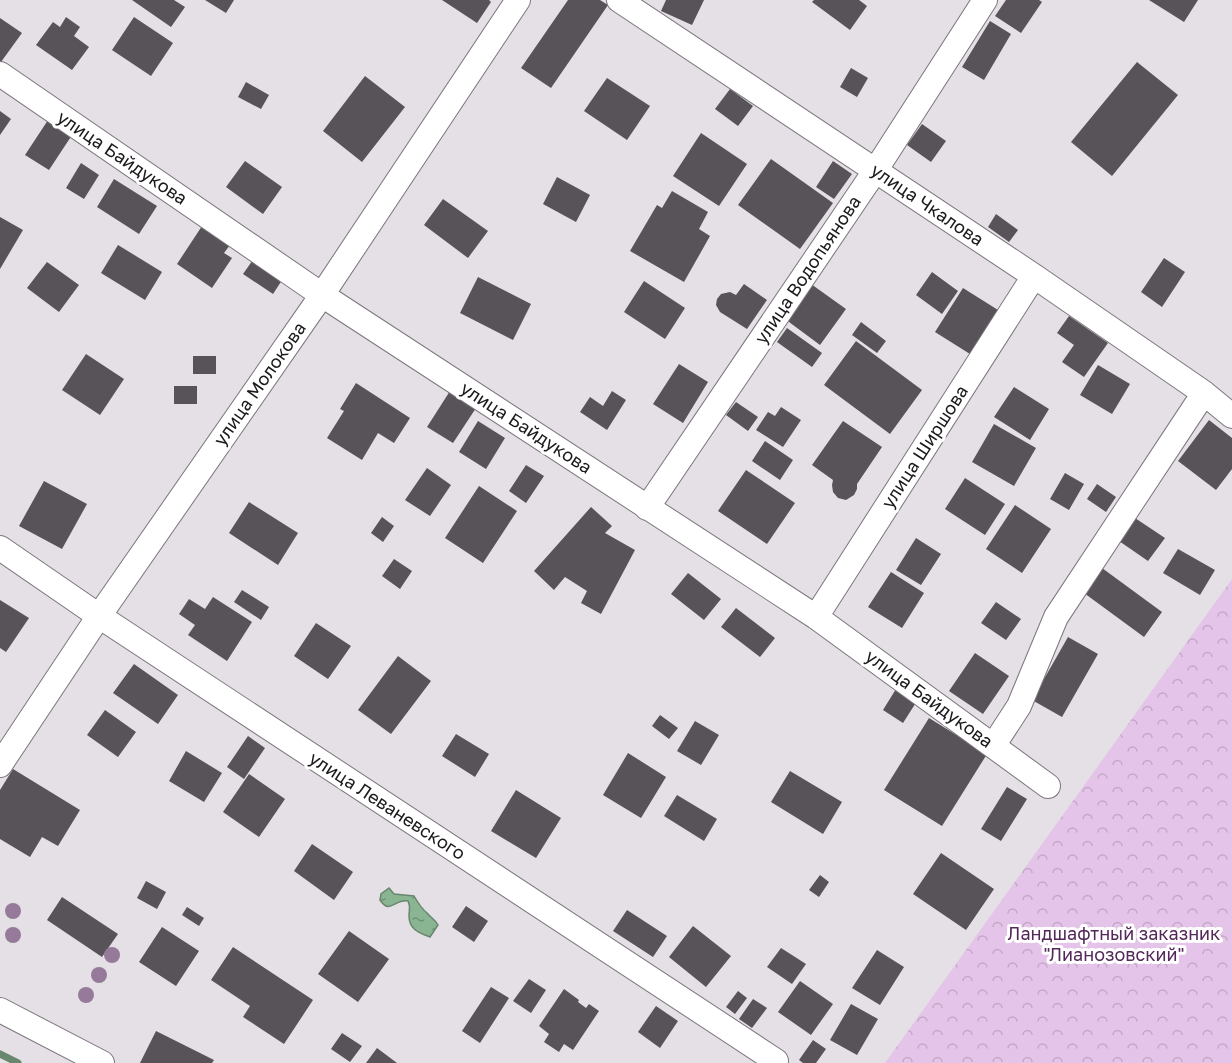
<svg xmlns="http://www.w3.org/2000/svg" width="1232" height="1063" font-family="'Golos Text',sans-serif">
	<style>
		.park { fill: url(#park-crowns) }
		.water { fill: url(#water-ripples); stroke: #69866e; stroke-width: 1.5 }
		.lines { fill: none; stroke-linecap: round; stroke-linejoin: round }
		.stream { stroke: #69866e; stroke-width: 7 }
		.building { fill: #585358 }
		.minor-casing { stroke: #7b767c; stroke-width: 26 }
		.minor { stroke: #fff; stroke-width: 24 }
		.tree { fill: #957a99 }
		.labels { text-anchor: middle; stroke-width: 6; stroke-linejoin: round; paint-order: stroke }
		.street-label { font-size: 18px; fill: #1b191b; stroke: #fff }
		.park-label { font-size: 18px; fill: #54285a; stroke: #fff }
	</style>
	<defs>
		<pattern id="park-crowns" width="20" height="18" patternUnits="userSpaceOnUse" patternTransform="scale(1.5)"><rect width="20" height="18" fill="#e5c4e9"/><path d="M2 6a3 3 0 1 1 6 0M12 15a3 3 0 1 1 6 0" fill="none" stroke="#c4a8c7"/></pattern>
		<pattern id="water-ripples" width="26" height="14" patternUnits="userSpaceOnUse" patternTransform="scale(1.5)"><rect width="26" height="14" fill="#8ab592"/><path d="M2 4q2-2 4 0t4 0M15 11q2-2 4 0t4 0" fill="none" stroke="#709276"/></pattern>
	</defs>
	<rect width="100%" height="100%" fill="#e5dfe6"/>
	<path class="park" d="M1232,579V1063H885Z"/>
	<path class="water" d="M389,888L394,894L414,896C418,903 421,908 427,913C431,918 435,919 438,925L430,937C420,933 409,930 409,916C409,910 411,907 408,901C394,899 390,915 380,900L381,894Z"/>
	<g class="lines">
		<path class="stream" d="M0,1054L18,1063"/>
	</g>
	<path class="building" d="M132,0H174L185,7L171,27Z
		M205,0H234L226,13Z
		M442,0H489L491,2L477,23Z
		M568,0H600L608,5L551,88L521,68Z
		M666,0H704L692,25L661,11Z
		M814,0H859L867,6L850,30L812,2Z
		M1006,0H1039L1042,2L1021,33L995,16Z
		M1149,0H1198L1184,22Z
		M66,17L80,27L74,36L89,47L72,70L36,45L53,22L60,27Z
		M134,17L173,43L151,76L112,50Z
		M0,18L22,33L1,62L0,61Z
		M990,21L1011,34L984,80L962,67Z
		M1137,62L1178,95L1112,176L1071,142Z
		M851,68L868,78L857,97L840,87Z
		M365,76L405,107L362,162L323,131Z
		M607,78L650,106L627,140L584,111Z
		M246,82L269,95L261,109L238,97Z
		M730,89L753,106L738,126L715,109Z
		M0,111L11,119L0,135Z
		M52,114L76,129L49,170L25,155Z
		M922,124L946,141L931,162L907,145Z
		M701,133L747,164L719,206L673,176Z
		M771,159L833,203L800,249L738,205Z
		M245,161L282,187L263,214L226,187Z
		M833,161L852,174L834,199L816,187Z
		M81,163L99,175L84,199L66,188Z
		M557,177L590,195L576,222L543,204Z
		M114,179L157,206L139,234L97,207Z
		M672,191L708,212L699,229L710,236L684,282L630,251L657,205L662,208Z
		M443,199L488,231L468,258L424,225Z
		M996,214L1018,230L1009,242L988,227Z
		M0,217L23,230L0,269Z
		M202,226L230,245L224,253L232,258L212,288L177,264Z
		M118,245L162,272L145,300L101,273Z
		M257,254L286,274L273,294L243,274Z
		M1164,258L1185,272L1162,307L1141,292Z
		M47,262L79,285L59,312L27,288Z
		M932,272L958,291L942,314L916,295Z
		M478,277L531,304L513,340L460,313Z
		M644,281L685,308L665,339L624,312Z
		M744,284L767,300L747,329L720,312L716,305L717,299L721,294L730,292L736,295Z
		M811,284L846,309L820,345L785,319Z
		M963,288L998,310L970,354L935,332Z
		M1069,316L1108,343L1084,377L1062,362L1074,345L1057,333Z
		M861,322L886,341L877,353L852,335Z
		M787,328L822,353L812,367L777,342Z
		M856,341L922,390L890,434L824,385Z
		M86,354L124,379L100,415L62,390Z
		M193,356H216V374H193Z
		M679,364L708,382L683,423L653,404Z
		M1098,365L1130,384L1112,414L1080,395Z
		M356,383L410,418L394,443L378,433L362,460L327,438L344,411L340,409Z
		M174,386H197V404H174Z
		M1014,387L1049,409L1030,440L994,417Z
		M450,391L476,408L453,443L427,427Z
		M612,391L626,400L607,430L580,412L590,397L603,406Z
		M736,402L758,417L748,431L726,415Z
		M781,407L801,420L783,447L756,430L768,412L775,416Z
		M1209,420L1232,438V469L1216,490L1178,461Z
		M478,421L505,438L486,469L459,452Z
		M843,421L882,447L857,484V489L854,495L846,500L838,498L833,492L832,485L833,480L812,465Z
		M994,424L1036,448L1014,486L972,462Z
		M765,441L793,460L780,480L752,461Z
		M526,465L544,476L526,503L509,491Z
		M427,468L451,485L430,516L405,500Z
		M746,470L795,503L767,544L718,511Z
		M1065,473L1084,484L1069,510L1050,499Z
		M965,478L1005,504L985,535L945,509Z
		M44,481L87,504L62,549L19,526Z
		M1097,484L1116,497L1106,512L1087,499Z
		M479,486L517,511L483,563L445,538Z
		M249,502L298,533L278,565L229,533Z
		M1015,505L1051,529L1022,573L986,549Z
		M591,507L612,526L605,533L635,550L601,614L581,603L587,591L565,577L554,590L534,571Z
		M382,517L394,526L383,542L371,533Z
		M1135,518L1165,538L1148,561L1119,541Z
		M916,538L941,554L921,585L896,570Z
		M1178,549L1215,570L1200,595L1163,573Z
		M394,559L412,571L400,589L382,576Z
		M1102,568L1162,612L1144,637L1084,593Z
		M891,572L924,593L902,628L868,607Z
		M688,573L721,599L704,620L671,594Z
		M242,590L269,607L261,620L234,602Z
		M213,597L252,622L227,661L188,635L195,625L179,614L189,599L205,609Z
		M0,600L29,618L6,652L0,648Z
		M996,602L1021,619L1006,640L981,623Z
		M736,608L775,638L760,657L721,627Z
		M316,623L351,646L328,679L294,656Z
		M1068,637L1098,654L1062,717L1032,700Z
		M975,653L1009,676L983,714L949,691Z
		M398,656L431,681L391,734L358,710Z
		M134,664L178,695L158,724L113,693Z
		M896,689L917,701L903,723L883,710Z
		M105,710L136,732L118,757L87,735Z
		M660,715L678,728L669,739L652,726Z
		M929,718L987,754L942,826L884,790Z
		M695,721L719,735L701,765L677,751Z
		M456,734L489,754L475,777L442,756Z
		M248,736L265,748L244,779L227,767Z
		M186,751L222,773L204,802L169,781Z
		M628,753L666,777L641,818L603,795Z
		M13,769L80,810L58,846L42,837L30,857L0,839V790Z
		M790,771L842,802L823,834L771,802Z
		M249,774L285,799L259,837L223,812Z
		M1007,787L1027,799L1001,841L981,829Z
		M516,790L561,818L536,858L491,831Z
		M677,795L717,819L704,841L664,816Z
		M312,844L353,872L334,900L294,871Z
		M941,853L994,889L966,930L913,894Z
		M820,875L829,882L819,897L809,890Z
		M146,881L166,892L157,909L137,898Z
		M62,897L118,934L102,957L47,920Z
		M466,906L488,921L474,942L452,927Z
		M187,907L204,918L199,926L182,915Z
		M627,910L667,936L653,957L613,931Z
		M693,926L731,956L706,987L669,957Z
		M162,927L199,951L176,986L139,962Z
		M349,931L389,959L358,1002L318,974Z
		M233,947L313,1000L284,1044L243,1017L250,1006L211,980Z
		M781,948L806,964L792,984L767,967Z
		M877,950L904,967L880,1005L852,988Z
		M529,979L546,990L531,1013L513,1001Z
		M800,981L833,1004L811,1035L778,1012Z
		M491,987L509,998L480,1043L462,1031Z
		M564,989L579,1000L578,1002L586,1008L589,1004L599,1011L573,1050L564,1044L559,1052L544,1042L549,1034L539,1026Z
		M738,991L747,998L735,1014L726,1007Z
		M753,999L767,1008L752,1028L739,1019Z
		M851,1004L878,1019L857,1055L830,1040Z
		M656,1006L678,1021L660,1048L638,1032Z
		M156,1031L214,1060L212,1063H140Z
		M342,1033L362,1046L350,1062L331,1049Z
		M813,1040L826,1049L816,1063H803L799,1060Z
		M377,1048L397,1063H366Z"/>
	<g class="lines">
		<g class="minor-casing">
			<path id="minor" d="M619,0L1034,276L1204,393L1232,416
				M0,74L322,295L816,617L1048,786
				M647,508L875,171L985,0
				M0,548L99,616L776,1061
				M816,617L1034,276
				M993,746L1019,706L1056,617L1204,393
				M0,765L99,616L322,295L518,0
				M0,1010L102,1063"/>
		</g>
		<use href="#minor" class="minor"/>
	</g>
	<g class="tree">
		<circle cx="13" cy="911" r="8"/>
		<circle cx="13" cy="935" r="8"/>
		<circle cx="112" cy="955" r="8"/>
		<circle cx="99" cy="975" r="8"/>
		<circle cx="86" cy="995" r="8"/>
	</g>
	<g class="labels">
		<g class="street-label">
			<text transform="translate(122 158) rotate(34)" y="6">улица Байдукова</text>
			<text transform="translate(927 205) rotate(34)" y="6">улица Чкалова</text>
			<text transform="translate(808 270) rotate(-56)" y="6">улица Водопьянова</text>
			<text transform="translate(260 384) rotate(-55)" y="6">улица Молокова</text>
			<text transform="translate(526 428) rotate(33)" y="6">улица Байдукова</text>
			<text transform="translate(925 447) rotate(-57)" y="6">улица Ширшова</text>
			<text transform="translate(929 699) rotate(36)" y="6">улица Байдукова</text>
			<text transform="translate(387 806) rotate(33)" y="6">улица Леваневского</text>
		</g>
		<g class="park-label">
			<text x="1114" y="940">Ландшафтный заказник<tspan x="1114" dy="21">"Лианозовский"</tspan></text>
		</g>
	</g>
</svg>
